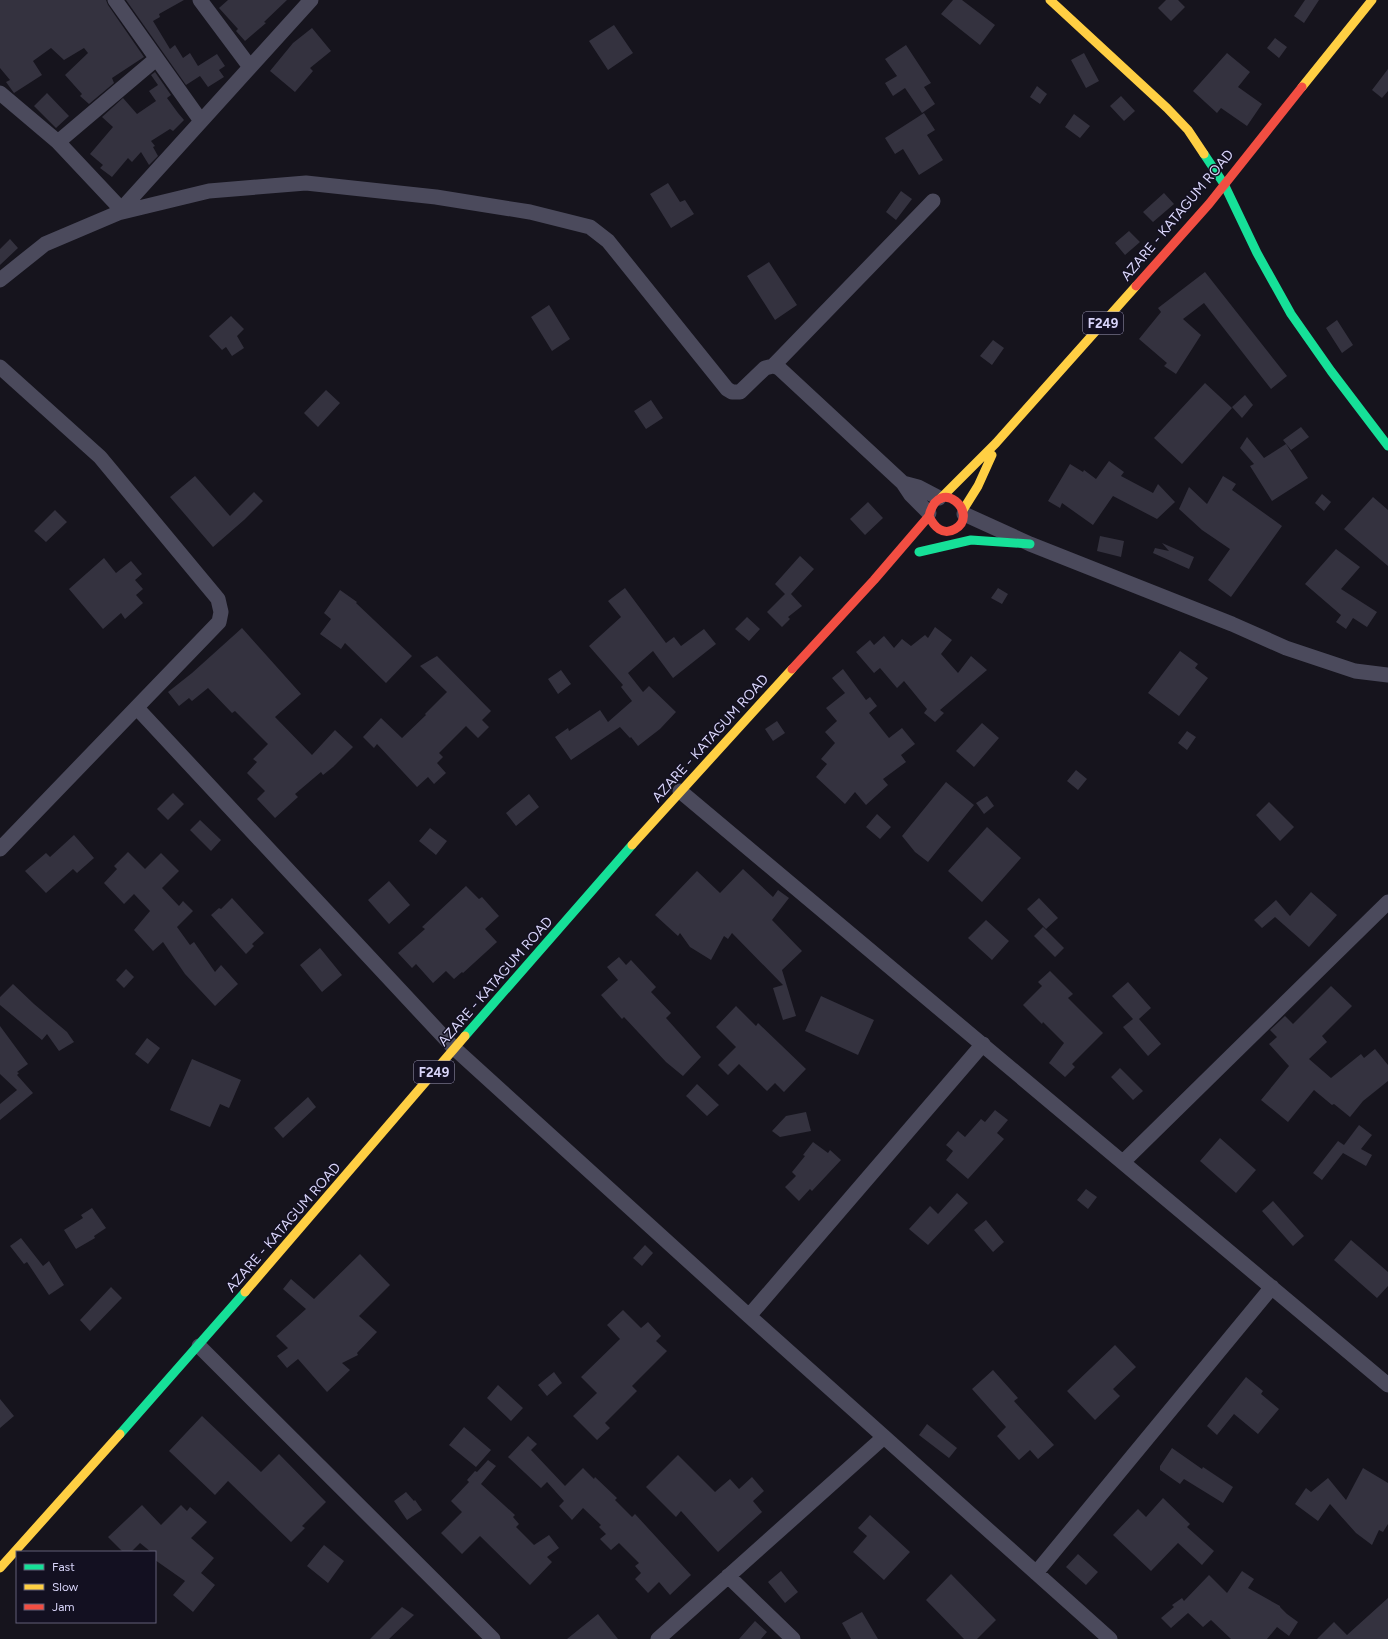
<svg xmlns="http://www.w3.org/2000/svg" width="1388" height="1639" font-family="Figtree,sans-serif">
	<style>
		.building { fill: #34323f }
		.lines { fill: none; stroke-linecap: round; stroke-linejoin: round }
		.street { stroke: #4b4a5c; stroke-width: 15 }
		.fast { stroke: #16e098; stroke-width: 9 }
		.slow { stroke: #ffcf43; stroke-width: 9 }
		.jam { stroke: #f24e42; stroke-width: 9 }
		.labels { text-anchor: middle; stroke-width: 3; stroke-linejoin: round; paint-order: stroke }
		.shield { fill: #131021; stroke: #9e9ab9; stroke-width: 1 }
		.shield-label { font-size: 13px; font-weight: bold; fill: #d9d5fa }
		.street-label { font-size: 14px; fill: #d9d5fa; stroke: #131021 }
	</style>
	<rect width="100%" height="100%" fill="#16141d"/>
	<path class="building" d="M0,0H106L108,5L144,57L112,78L114,83L89,104L80,96L82,94L65,75L88,53L84,48L64,60L51,48L33,61L42,75L14,93L6,82L10,80L0,68Z
		M126,0H184L159,14L160,17L153,21L170,49L175,45L183,58L190,53L198,66L217,54L225,66L219,70L224,77L208,87L200,76L186,85Z
		M228,0H287L264,22L266,23L245,41L236,31L238,29L219,8Z
		M953,0H962L995,25L980,45L941,14Z
		M1166,0H1178L1185,7L1171,21L1158,8Z
		M1305,0H1319L1304,23L1294,16Z
		M614,25L633,53L608,70L589,41Z
		M312,28L331,51L310,68L313,71L295,92L270,71L293,43Z
		M1275,38L1287,47L1279,58L1267,48Z
		M906,45L931,83L924,87L935,104L922,113L905,88L893,96L885,83L897,76L885,59Z
		M1084,53L1099,81L1086,88L1071,60Z
		M1227,53L1250,72L1238,87L1262,104L1247,126L1221,108L1217,113L1193,91Z
		M1388,69V91L1382,98L1372,90Z
		M155,72L171,95L167,98L178,113L184,120L173,131L170,129L151,141L155,146L153,147L158,156L149,165L141,152L132,162L128,158L112,177L100,168L103,165L90,154L113,127L102,117L123,98L137,114L156,101L149,91L158,85L151,75Z
		M1037,86L1047,94L1040,104L1030,97Z
		M47,93L69,116L56,128L34,106Z
		M1121,96L1135,111L1124,121L1110,106Z
		M924,113L935,130L927,135L943,160L919,175L903,149L895,154L885,138Z
		M1074,114L1090,126L1080,138L1065,127Z
		M668,183L680,202L685,200L694,214L671,228L650,194Z
		M901,191L912,199L896,220L886,212Z
		M1164,193L1174,204L1153,222L1143,212Z
		M1129,231L1140,242L1125,255L1115,243Z
		M10,239L18,248L0,265V249Z
		M769,262L797,305L775,320L747,276Z
		M1205,272L1287,376L1271,389L1204,303L1183,319L1201,335L1176,374L1164,366L1167,363L1139,339L1161,312L1158,308Z
		M549,305L570,339L552,351L531,317Z
		M231,316L244,329L237,336L244,348L232,356L226,347L222,350L209,336Z
		M1337,320L1353,345L1342,353L1326,328Z
		M993,340L1004,348L992,365L980,356Z
		M1205,383L1232,408L1182,464L1154,438Z
		M326,390L340,403L318,427L304,413Z
		M1245,395L1253,405L1242,418L1232,407Z
		M651,400L663,418L646,429L634,411Z
		M1301,427L1309,437L1291,450L1283,440Z
		M1247,437L1264,458L1286,444L1308,478L1272,501L1250,466L1254,464L1240,448Z
		M1109,461L1124,472L1121,476L1153,493L1158,484L1175,502L1157,519L1113,496L1093,525L1062,503L1060,508L1048,501L1070,464L1083,472L1084,470L1096,479Z
		M195,476L230,516L254,492L263,501L244,520L213,547L170,497Z
		M1223,476L1236,484L1232,490L1282,526L1231,597L1208,580L1230,549L1202,530L1179,509L1189,487L1207,504Z
		M1322,494L1331,502L1324,511L1315,503Z
		M1373,497L1388,510V566L1344,529Z
		M868,502L883,518L865,535L850,519Z
		M55,510L67,522L46,542L34,531Z
		M1100,536L1124,541L1121,557L1097,551Z
		M1162,543L1194,557L1189,569L1153,553L1155,548L1169,551Z
		M1336,549L1360,567L1341,589L1377,612L1367,627L1353,618L1346,629L1336,622L1341,615L1305,584Z
		M800,556L814,569L791,594L802,606L788,617L790,619L782,627L767,612L785,594L775,584Z
		M104,558L116,573L131,561L142,574L135,580L143,589L136,595L143,603L125,619L121,613L103,629L69,589Z
		M625,588L666,643L674,637L681,646L704,629L716,644L673,678L653,651L628,673L643,692L649,686L676,712L660,729L638,746L631,737L630,738L620,727L571,760L555,737L568,728L569,731L600,710L608,722L632,701L621,687L623,685L589,646L621,617L608,601Z
		M998,588L1008,594L1002,604L991,598Z
		M340,590L357,602L356,603L412,656L386,683L345,643L341,649L320,634L331,619L324,613Z
		M747,617L760,629L749,641L735,629Z
		M935,627L952,640L941,654L958,673L971,656L987,670L940,710L944,713L935,722L924,713L927,709L904,681L897,688L880,668L874,673L856,652L870,640L874,645L884,636L894,648L902,639L911,646L925,635L928,638Z
		M242,628L301,694L275,717L312,755L335,730L353,747L333,767L323,775L321,772L295,794L298,797L275,818L257,799L265,791L247,773L257,762L253,759L268,744L235,711L232,713L208,688L192,701L189,698L179,706L168,692L192,673Z
		M1180,651L1198,664L1195,668L1208,678L1179,716L1148,693Z
		M437,656L491,711L482,720L489,727L478,738L466,726L439,753L443,757L437,763L446,773L434,784L428,777L417,787L377,744L374,748L363,737L381,718L402,738L426,715L425,714L447,692L420,666Z
		M843,669L866,700L870,697L877,706L869,713L889,738L902,728L915,744L901,755L906,762L883,779L888,785L866,805L855,792L845,804L816,777L827,764L821,759L835,743L825,732L837,721L826,708L845,693L832,678Z
		M561,670L571,684L558,694L548,679Z
		M777,721L785,733L773,741L765,729Z
		M982,723L999,738L974,767L956,751Z
		M1187,731L1196,737L1187,750L1178,743Z
		M1076,770L1087,779L1078,790L1067,781Z
		M946,782L974,805L928,862L915,852L902,836Z
		M173,793L184,804L168,820L157,809Z
		M529,794L539,807L516,826L506,813Z
		M987,796L994,806L984,814L976,803Z
		M1269,802L1294,827L1280,841L1256,815Z
		M877,814L891,827L880,839L866,827Z
		M200,820L221,840L211,851L190,830Z
		M987,827L1021,858L982,902L948,871Z
		M430,828L447,841L436,855L419,841Z
		M74,835L94,858L77,873L73,869L46,893L25,871L46,853L50,857Z
		M128,852L145,869L161,853L179,871L162,888L179,906L183,901L193,911L177,927L190,945L194,942L215,972L221,965L238,984L215,1006L185,974L163,942L153,951L134,930L150,911L134,894L124,904L104,883L117,869L114,866Z
		M743,869L773,897L778,890L789,898L772,920L802,951L782,970L796,1016L783,1020L773,988L783,985L732,933L728,939L724,936L711,960L690,947L680,933L678,936L655,915L697,871L720,893Z
		M389,881L410,905L389,924L368,900Z
		M466,886L479,899L482,897L499,916L485,929L497,942L463,973L462,972L454,979L446,971L433,983L416,964L412,968L398,953L425,929L422,927Z
		M1311,892L1337,915L1309,947L1275,917L1262,928L1254,920L1276,900L1290,916Z
		M232,898L264,933L252,944L254,946L246,954L211,915L219,908L221,909Z
		M1039,898L1058,918L1046,929L1027,909Z
		M986,920L1009,941L992,960L968,938Z
		M1043,927L1064,948L1055,957L1034,936Z
		M320,948L342,975L322,992L300,965Z
		M619,957L626,965L631,960L656,987L651,992L671,1013L666,1018L701,1057L683,1076L666,1062L624,1017L622,1019L601,995L618,980L607,967Z
		M126,969L134,977L124,988L116,980Z
		M1050,971L1073,994L1068,998L1103,1033L1072,1064L1075,1067L1065,1077L1049,1063L1064,1043L1043,1022L1042,1024L1023,1005L1042,986L1038,982Z
		M1128,982L1151,1008L1139,1019L1161,1044L1148,1056L1123,1027L1133,1019L1112,996Z
		M13,984L34,1004L67,1032L74,1042L59,1051L47,1034L42,1040L0,1005V997Z
		M1331,986L1352,1006L1322,1036L1327,1042L1309,1059L1331,1078L1361,1054L1364,1058L1375,1049L1388,1065V1081L1363,1101L1350,1117L1334,1104L1332,1105L1314,1090L1288,1122L1261,1100L1289,1066L1269,1044L1277,1037L1270,1030L1285,1016L1293,1024Z
		M821,996L874,1020L858,1055L805,1031Z
		M736,1006L756,1026L758,1023L806,1069L784,1092L775,1083L767,1091L739,1064L728,1075L718,1065L736,1047L716,1027Z
		M0,1026L28,1064L17,1072L19,1073L17,1075L33,1093L0,1120V1104L17,1090L0,1074Z
		M147,1038L160,1048L148,1064L135,1054Z
		M192,1059L241,1080L229,1108L220,1104L210,1127L170,1110Z
		M1120,1068L1143,1091L1133,1100L1111,1077Z
		M697,1084L719,1105L707,1116L686,1096Z
		M308,1097L316,1107L283,1138L274,1128Z
		M995,1110L1008,1120L997,1133L1004,1139L968,1179L946,1160L953,1151L946,1145L958,1131L965,1137L981,1119L985,1122Z
		M806,1112L811,1131L780,1137L772,1131L786,1116Z
		M1359,1125L1372,1135L1361,1149L1372,1155L1366,1166L1343,1153L1322,1180L1313,1173L1338,1141L1344,1145Z
		M1220,1138L1256,1170L1236,1193L1200,1161Z
		M813,1142L828,1153L830,1150L841,1160L812,1191L810,1189L799,1201L785,1187L796,1176L792,1172L805,1156L803,1155Z
		M1086,1189L1097,1197L1088,1209L1077,1200Z
		M957,1193L968,1203L928,1245L909,1229L930,1206L938,1214Z
		M1273,1201L1304,1236L1293,1246L1262,1211Z
		M92,1208L106,1228L94,1236L95,1238L76,1249L64,1230L83,1218L81,1215Z
		M986,1220L1004,1242L993,1252L974,1230Z
		M21,1238L43,1266L49,1261L64,1285L49,1295L27,1262L24,1264L10,1246Z
		M1351,1240L1388,1272V1286L1377,1298L1334,1260Z
		M645,1245L653,1253L642,1266L633,1258Z
		M360,1254L390,1285L359,1316L377,1332L357,1353L358,1355L342,1363L350,1370L327,1392L298,1359L287,1368L277,1356L288,1348L276,1336L306,1309L283,1289L291,1279L314,1299Z
		M111,1287L122,1298L90,1331L80,1320Z
		M623,1310L641,1328L648,1322L661,1336L656,1341L667,1351L632,1386L637,1391L605,1423L610,1428L597,1440L573,1416L597,1393L581,1377L620,1339L607,1325Z
		M1115,1345L1136,1367L1113,1389L1120,1396L1095,1420L1067,1391Z
		M993,1370L1018,1398L1014,1401L1054,1445L1038,1459L1030,1450L1019,1460L997,1436L1006,1427L972,1389Z
		M554,1372L562,1383L547,1396L538,1385Z
		M1246,1377L1263,1391L1261,1394L1279,1409L1258,1434L1234,1414L1217,1435L1207,1426Z
		M498,1385L523,1408L511,1421L487,1398Z
		M0,1399L14,1416L0,1428Z
		M202,1416L261,1472L279,1454L326,1502L302,1526L305,1528L291,1542L228,1481L215,1495L169,1451Z
		M927,1424L957,1448L949,1458L919,1435Z
		M464,1427L491,1450L476,1467L449,1445Z
		M528,1436L537,1444L531,1450L565,1486L583,1468L594,1479L595,1477L617,1498L615,1500L632,1517L635,1514L691,1575L670,1595L659,1582L648,1593L635,1579L641,1573L635,1566L639,1563L619,1543L611,1550L600,1539L606,1534L599,1527L601,1525L583,1508L572,1520L559,1506L564,1501L547,1482L541,1488L508,1457Z
		M1172,1448L1202,1469L1203,1467L1233,1487L1223,1503L1184,1479L1180,1484L1160,1470V1466Z
		M678,1455L715,1492L730,1479L739,1489L752,1477L764,1491L753,1501L762,1512L718,1552L681,1511L676,1517L646,1487Z
		M488,1460L496,1466L481,1484L515,1515L513,1517L519,1524L516,1527L534,1545L549,1535L559,1548L547,1557L552,1562L530,1585L480,1536L462,1554L441,1533L462,1512L451,1501L469,1482L467,1480L475,1471L477,1472Z
		M1363,1468L1388,1483V1524L1383,1532L1379,1530L1372,1545L1356,1533L1330,1504L1318,1521L1295,1504L1306,1488L1311,1492L1328,1478L1346,1500Z
		M406,1492L414,1501L415,1500L422,1510L407,1520L394,1501Z
		M1163,1498L1190,1524L1187,1527L1214,1551L1202,1565L1178,1543L1151,1571L1113,1535L1138,1509L1146,1517Z
		M142,1505L161,1525L181,1505L187,1511L190,1507L207,1522L191,1538L214,1558L201,1573L215,1585L193,1612L173,1595L185,1581L155,1560V1552H151L140,1543L131,1552H123L108,1537Z
		M870,1515L910,1552L884,1580L853,1552L867,1536L858,1528Z
		M324,1545L344,1561L328,1583L307,1566Z
		M1078,1554L1098,1572L1086,1585L1066,1567Z
		M781,1571L798,1592L785,1603L768,1582Z
		M1242,1571L1254,1579L1248,1588L1280,1606V1607L1287,1614L1298,1622L1289,1636L1277,1627L1267,1639H1231L1211,1620L1203,1627L1188,1613L1171,1628L1161,1618L1174,1607L1172,1605L1182,1598L1184,1601L1209,1575L1227,1593Z
		M951,1574L996,1620L977,1639H964L926,1600Z
		M1388,1598V1639H1317L1334,1622L1347,1635Z
		M402,1607L414,1615L389,1639H370Z
		M862,1612L878,1639H851L842,1623Z
		M598,1614L618,1639H567Z
		M755,1621L767,1632L761,1639H739Z"/>
	<g class="lines">
		<path class="street" d="M115,0L201,121
			M200,0L250,67
			M0,93L58,142L121,209
			M58,142L156,59
			M118,213L209,191L306,183L436,197L530,212L590,227L608,241L727,389L732,392H740L765,368L773,366L779,368L903,483L911,495L929,513
			M0,280L45,244L118,213L311,0
			M773,366L933,201
			M0,367L100,457L218,599L221,612L219,622L0,849
			M903,483L918,487L939,498
			M964,514L1030,544L1232,624L1286,648L1355,671L1388,675
			M137,708L454,1048L749,1316L1110,1639
			M680,791L1388,1385
			M1123,1162L1388,902
			M749,1316L983,1044
			M199,1346L493,1639
			M1036,1573L1272,1287
			M728,1576L793,1639
			M658,1639L884,1437"/>
		<path class="fast" d="M1204,154L1224,184L1257,253L1291,314L1331,371L1388,446
			M919,552L971,540L1030,544
			M465,1036L632,845
			M120,1434L245,1292"/>
		<path class="slow" d="M1050,0L1167,108L1188,130L1204,154
			M1302,87L1372,0
			M941,498L996,443L1136,286
			M963,510L978,486L992,455
			M632,845L792,669
			M245,1292L465,1036
			M0,1568L120,1434"/>
		<path class="jam" d="M1136,286L1209,204L1302,87
			M792,669L874,580L929,516C939,474 981,514 955,529C943,536 934,527 929,516"/>
	</g>
	<g class="labels">
		<g class="shield">
			<rect x="1083" y="312" width="40" height="22" rx="3"/>
			<rect x="414" y="1061" width="40" height="22" rx="3"/>
		</g>
		<g class="shield-label">
			<text x="1103" y="328">F249</text>
			<text x="434" y="1077">F249</text>
		</g>
		<g class="street-label">
			<text transform="translate(1177 215) rotate(-50)" y="5">AZARE - KATAGUM ROAD</text>
			<text transform="translate(710 738) rotate(-48)" y="5">AZARE - KATAGUM ROAD</text>
			<text transform="translate(495 981) rotate(-49)" y="5">AZARE - KATAGUM ROAD</text>
			<text transform="translate(283 1227) rotate(-49)" y="5">AZARE - KATAGUM ROAD</text>
		</g>
	</g>
	<rect x="16" y="1551" width="140" height="72" fill="#131021" stroke="#625f78"/>
	<rect x="24" y="1564" width="20" height="6" fill="#16e098" stroke="#625f78"/>
	<text x="52" y="1571" font-size="12" fill="#d9d5fa">Fast</text>
	<rect x="24" y="1584" width="20" height="6" fill="#ffcf43" stroke="#625f78"/>
	<text x="52" y="1591" font-size="12" fill="#d9d5fa">Slow</text>
	<rect x="24" y="1604" width="20" height="6" fill="#f24e42" stroke="#625f78"/>
	<text x="52" y="1611" font-size="12" fill="#d9d5fa">Jam</text>
</svg>
